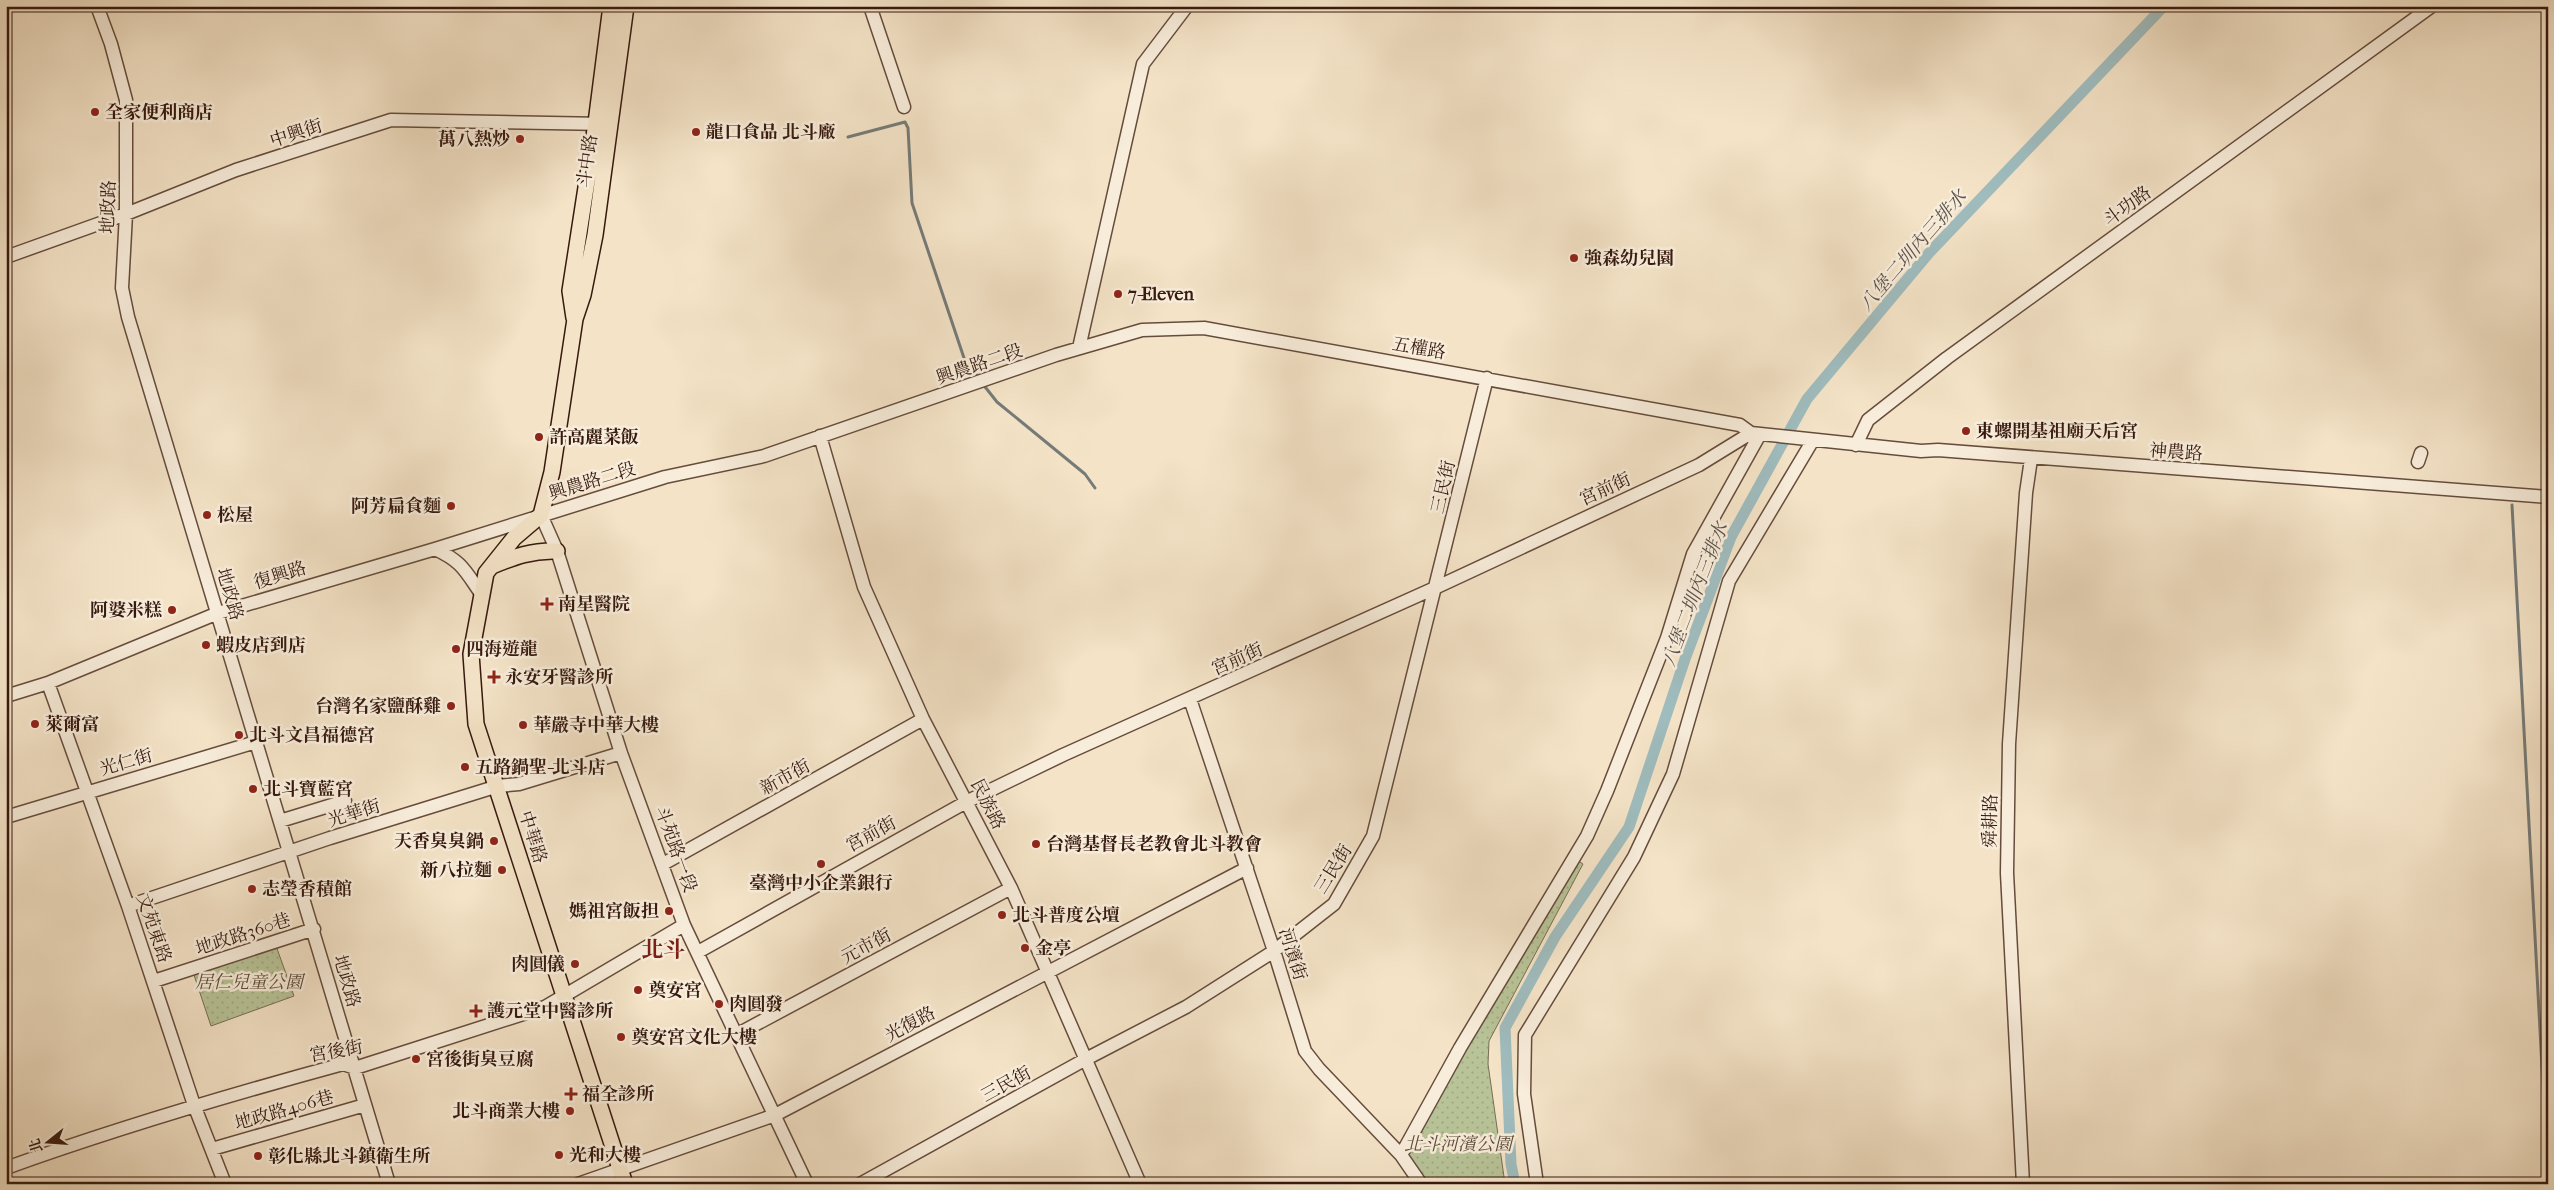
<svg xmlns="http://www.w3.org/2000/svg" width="2554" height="1190" font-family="'IM FELL French Canon','Noto Serif TC',serif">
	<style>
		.park { fill: url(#park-dots); stroke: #776e54 }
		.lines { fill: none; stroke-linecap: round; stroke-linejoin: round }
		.stream { stroke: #757b78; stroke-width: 3 }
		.canal { stroke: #9fbcbe; stroke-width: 11 }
		.minor-casing { stroke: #664c3d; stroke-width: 15 }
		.major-casing { stroke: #36190f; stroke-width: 18 }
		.minor { stroke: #f8eddb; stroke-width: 12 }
		.major { stroke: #f4e3c7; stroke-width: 15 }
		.poi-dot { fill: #8f2418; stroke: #f8eddb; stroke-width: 2 }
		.labels { text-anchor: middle; stroke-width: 5; stroke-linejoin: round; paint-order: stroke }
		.poi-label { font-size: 18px; font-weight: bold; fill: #36190f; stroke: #f8eddb; text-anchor: start }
		.street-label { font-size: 18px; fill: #36190f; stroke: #f8eddb }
		.park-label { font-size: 18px; font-style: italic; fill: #5d4c38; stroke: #f8eddb }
		.water-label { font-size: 19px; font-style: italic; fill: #5b524c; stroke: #f8eddb }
		.district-label { font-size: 22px; font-weight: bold; fill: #7a1f14; stroke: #f8eddb }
	</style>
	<defs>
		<pattern id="park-dots" width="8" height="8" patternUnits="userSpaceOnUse" patternTransform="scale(1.25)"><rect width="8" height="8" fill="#b8c498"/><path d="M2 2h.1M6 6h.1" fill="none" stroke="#9fa882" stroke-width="1.8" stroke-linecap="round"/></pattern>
	</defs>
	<rect width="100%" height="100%" fill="#f4e3c7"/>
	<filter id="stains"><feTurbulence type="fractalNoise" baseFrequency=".004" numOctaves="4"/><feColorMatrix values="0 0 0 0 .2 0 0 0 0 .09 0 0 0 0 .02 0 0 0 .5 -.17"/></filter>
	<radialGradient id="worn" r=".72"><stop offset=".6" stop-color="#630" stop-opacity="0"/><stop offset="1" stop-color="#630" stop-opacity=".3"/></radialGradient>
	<path class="park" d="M1577,860L1583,864L1489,1041L1488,1064L1505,1184H1428L1408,1157L1483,1010Z
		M275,943L294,996L211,1026L193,972Z"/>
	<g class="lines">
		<path class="stream" d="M848,137L905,122L908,128L912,203L965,361L979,378
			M982,383L997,402L1085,474L1095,488
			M2512,505L2548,1180"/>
		<path class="canal" d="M1515,1184L1511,1164L1505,1028L1555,937L1629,827L1685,659L1731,537L1807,399L1929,253L2164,6"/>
		<g class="minor-casing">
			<path id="minor" d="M97,6L111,44L126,100V214L122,288L128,317L389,1184
				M870,6L904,107
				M6,257L126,214L236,170L391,120L605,124
				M1079,348L1143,64L1187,6
				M820,436L864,587L923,719L1011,888L1140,1184
				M1856,445L1868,420L1947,358L2432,6
				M2418,462L2421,453
				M541,515L557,551L621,753L684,925L807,1184
				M435,549C463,562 465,571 482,595
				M48,683L128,906L194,1105L225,1184
				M6,696L48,683L218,613L435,549L665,477L764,456L1056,355L1142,330L1204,328L1740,425L1751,433
				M1190,699L1274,951L1305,1051L1319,1069L1401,1155L1421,1184
				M6,817L256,742
				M280,821L345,801
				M663,864L923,719
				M128,906L330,838L498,786L519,784L621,753
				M698,952L968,801L1063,755L1437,587L1699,465L1751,433L1921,451L1938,450L2548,497
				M154,981L314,929
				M736,1035L1011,888
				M212,1149L365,1105
				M1401,1155L1460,1048L1587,836L1607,791L1667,638L1693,554L1760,434
				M6,1168C117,1128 229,1095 343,1064L355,1068L545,1007L684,925
				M578,1184L775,1115L1247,868
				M860,1184L1086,1059L1186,1007L1274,951L1334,904L1373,836L1487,378
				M1537,1184L1524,1094L1525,1035L1634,857L1673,774L1729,581L1813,440
				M2023,1184L2007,873L2009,744L2026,493L2031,459"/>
		</g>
		<g class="major-casing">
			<path id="major" d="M574,318L570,291L596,123L611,6
				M492,566C514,557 532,550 557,551
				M625,1184L476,724L471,654L486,573L514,538L541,515L552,472L575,319L583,295L595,235L626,6"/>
		</g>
		<use href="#minor" class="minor"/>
		<use href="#major" class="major"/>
	</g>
	<g class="poi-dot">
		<circle cx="95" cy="112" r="5"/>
		<circle cx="696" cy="132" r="5"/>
		<circle cx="520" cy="139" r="5"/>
		<circle cx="1574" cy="258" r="5"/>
		<circle cx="1118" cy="294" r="5"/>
		<circle cx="1966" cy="431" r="5"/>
		<circle cx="539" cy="437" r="5"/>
		<circle cx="451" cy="506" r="5"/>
		<circle cx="207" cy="515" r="5"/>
		<path d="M544.5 596.5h5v5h5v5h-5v5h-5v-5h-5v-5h5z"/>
		<circle cx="172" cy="610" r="5"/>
		<circle cx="206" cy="645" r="5"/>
		<circle cx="456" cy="649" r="5"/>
		<path d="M491.5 669.5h5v5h5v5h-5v5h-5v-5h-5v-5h5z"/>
		<circle cx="451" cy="706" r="5"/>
		<circle cx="35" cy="724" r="5"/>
		<circle cx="523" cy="725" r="5"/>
		<circle cx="239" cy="735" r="5"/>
		<circle cx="465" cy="767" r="5"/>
		<circle cx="253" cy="789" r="5"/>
		<circle cx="494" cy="841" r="5"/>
		<circle cx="1036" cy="844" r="5"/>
		<circle cx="821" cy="864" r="5"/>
		<circle cx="502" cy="870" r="5"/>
		<circle cx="252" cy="889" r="5"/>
		<circle cx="669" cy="911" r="5"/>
		<circle cx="1002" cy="915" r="5"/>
		<circle cx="1025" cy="948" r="5"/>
		<circle cx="575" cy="964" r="5"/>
		<circle cx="638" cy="990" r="5"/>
		<circle cx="719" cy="1004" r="5"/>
		<path d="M473.5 1003.5h5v5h5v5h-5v5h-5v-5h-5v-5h5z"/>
		<circle cx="621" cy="1037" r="5"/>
		<circle cx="416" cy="1059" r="5"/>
		<path d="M568.5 1086.5h5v5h5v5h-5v5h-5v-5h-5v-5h5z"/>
		<circle cx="570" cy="1111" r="5"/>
		<circle cx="559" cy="1155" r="5"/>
		<circle cx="258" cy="1156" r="5"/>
	</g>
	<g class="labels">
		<g class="poi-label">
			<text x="105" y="118">全家便利商店</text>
			<text x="706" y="138">龍口食品 北斗廠</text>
			<text x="510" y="145" text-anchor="end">萬八熱炒</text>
			<text x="1584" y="264">強森幼兒園</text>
			<text x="1128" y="300">7-Eleven</text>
			<text x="1976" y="437">東螺開基祖廟天后宮</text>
			<text x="549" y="443">許高麗菜飯</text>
			<text x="441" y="512" text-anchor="end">阿芳扁食麵</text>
			<text x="217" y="521">松屋</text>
			<text x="558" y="610">南星醫院</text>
			<text x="162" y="616" text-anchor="end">阿婆米糕</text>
			<text x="216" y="651">蝦皮店到店</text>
			<text x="466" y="655">四海遊龍</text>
			<text x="505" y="683">永安牙醫診所</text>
			<text x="441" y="712" text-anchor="end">台灣名家鹽酥雞</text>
			<text x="45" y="730">萊爾富</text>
			<text x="533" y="731">華嚴寺中華大樓</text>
			<text x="249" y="741">北斗文昌福德宮</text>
			<text x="475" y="773">五路鍋聖-北斗店</text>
			<text x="263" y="795">北斗寶藍宮</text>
			<text x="484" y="847" text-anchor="end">天香臭臭鍋</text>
			<text x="1046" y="850">台灣基督長老教會北斗教會</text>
			<text x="492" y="876" text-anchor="end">新八拉麵</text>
			<text x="821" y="889" text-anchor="middle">臺灣中小企業銀行</text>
			<text x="262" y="895">志瑩香積館</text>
			<text x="659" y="917" text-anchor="end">媽祖宮飯担</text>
			<text x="1012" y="921">北斗普度公壇</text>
			<text x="1035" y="954">金亭</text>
			<text x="565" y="970" text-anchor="end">肉圓儀</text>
			<text x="648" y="996">奠安宮</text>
			<text x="729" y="1010">肉圓發</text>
			<text x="487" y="1017">護元堂中醫診所</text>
			<text x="631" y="1043">奠安宮文化大樓</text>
			<text x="426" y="1065">宮後街臭豆腐</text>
			<text x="582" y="1100">福全診所</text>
			<text x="560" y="1117" text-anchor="end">北斗商業大樓</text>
			<text x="569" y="1161">光和大樓</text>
			<text x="268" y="1162">彰化縣北斗鎮衛生所</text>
		</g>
		<g class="street-label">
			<text transform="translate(296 133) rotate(-18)" y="6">中興街</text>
			<text transform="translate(587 161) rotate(-82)" y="6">斗中路</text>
			<text transform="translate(2127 206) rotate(-36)" y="6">斗功路</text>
			<text transform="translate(108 207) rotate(-88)" y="6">地政路</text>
			<text transform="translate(1419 348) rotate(10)" y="6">五權路</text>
			<text transform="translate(979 364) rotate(-19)" y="6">興農路二段</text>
			<text transform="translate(2176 452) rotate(4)" y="6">神農路</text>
			<text transform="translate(592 481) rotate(-17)" y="6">興農路二段</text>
			<text transform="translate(1443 487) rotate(-77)" y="6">三民街</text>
			<text transform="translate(1605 489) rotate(-25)" y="6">宮前街</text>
			<text transform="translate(280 575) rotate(-17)" y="6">復興路</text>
			<text transform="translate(230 594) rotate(74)" y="6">地政路</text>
			<text transform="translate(1237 659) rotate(-24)" y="6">宮前街</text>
			<text transform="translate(126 762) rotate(-16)" y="6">光仁街</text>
			<text transform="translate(785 777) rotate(-29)" y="6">新市街</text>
			<text transform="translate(988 804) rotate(63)" y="6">民族路</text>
			<text transform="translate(354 813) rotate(-17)" y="6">光華街</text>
			<text transform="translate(1990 821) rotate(-89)" y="6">舜耕路</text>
			<text transform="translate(871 834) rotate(-29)" y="6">宮前街</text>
			<text transform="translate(533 837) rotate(73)" y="6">中華路</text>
			<text transform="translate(676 849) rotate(70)" y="6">斗苑路一段</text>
			<text transform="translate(1333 869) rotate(-58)" y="6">三民街</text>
			<text transform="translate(154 928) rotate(71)" y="6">文苑東路</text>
			<text transform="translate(243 934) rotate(-18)" y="6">地政路360巷</text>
			<text transform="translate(866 946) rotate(-28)" y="6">元市街</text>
			<text transform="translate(1293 954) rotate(73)" y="6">河濱街</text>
			<text transform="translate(347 981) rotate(74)" y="6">地政路</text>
			<text transform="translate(910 1024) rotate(-28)" y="6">光復路</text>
			<text transform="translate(336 1051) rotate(-10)" y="6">宮後街</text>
			<text transform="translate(1006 1084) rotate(-29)" y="6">三民街</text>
			<text transform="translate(284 1110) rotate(-16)" y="6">地政路406巷</text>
		</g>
		<g class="park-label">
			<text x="249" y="988">居仁兒童公園</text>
			<text x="1458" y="1150">北斗河濱公園</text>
		</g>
		<g class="water-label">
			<text transform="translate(1912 250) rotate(-49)" y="7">八堡二圳內三排水</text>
			<text transform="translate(1694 594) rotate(-69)" y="7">八堡二圳內三排水</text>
		</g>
		<g class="district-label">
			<text x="663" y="957">北斗</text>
		</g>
	</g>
	<rect width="2554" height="1190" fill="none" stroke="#f4e3c7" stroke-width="25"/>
	<rect x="8" y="8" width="2539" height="1175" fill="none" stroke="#36190f" stroke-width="2.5"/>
	<rect x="12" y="12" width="2529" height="1165" fill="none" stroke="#36190f"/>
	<g transform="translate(48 1142) rotate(253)" stroke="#f8eddb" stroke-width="4" paint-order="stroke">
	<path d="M0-4L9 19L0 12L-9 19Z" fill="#36190f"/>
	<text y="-8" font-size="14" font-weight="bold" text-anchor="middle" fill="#36190f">北</text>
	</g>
	<rect width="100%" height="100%" filter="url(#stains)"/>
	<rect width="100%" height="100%" fill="url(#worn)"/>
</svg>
